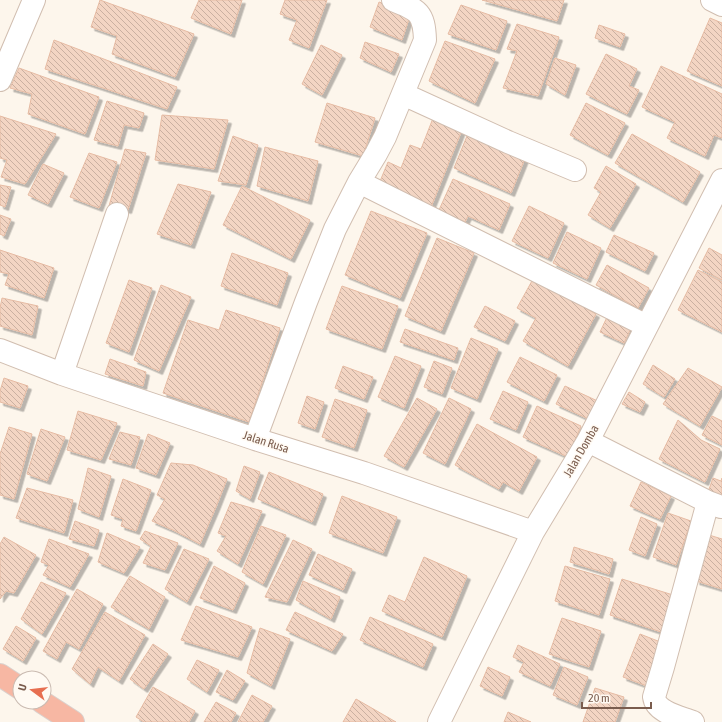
<svg xmlns="http://www.w3.org/2000/svg" width="722" height="722" font-family="'Asap Condensed',sans-serif">
	<style>
		.building { fill: url(#building-back-hatch); stroke: #e6bba3; filter: url(#shadow) }
		.lines { fill: none; stroke-linecap: round; stroke-linejoin: round }
		.street-casing { stroke: #d1beb0; stroke-width: 24 }
		.highway-casing { stroke: #dad1cd; stroke-width: 24 }
		.street { stroke: #fff; stroke-width: 22 }
		.highway { stroke: #f7b7a3; stroke-width: 22 }
		.labels { text-anchor: middle; stroke-width: 3; stroke-linejoin: round; paint-order: stroke }
		.street-label { font-size: 12px; fill: #7a5c4d; stroke: #fffaf3 }
	</style>
	<defs>
		<pattern id="building-back-hatch" width="6" height="6" patternUnits="userSpaceOnUse"><rect width="6" height="6" fill="#f3d5c3"/><path d="M-1 5l2 2M0 0l6 6M5-1l2 2" fill="none" stroke="#cab0a1"/></pattern>
		<filter id="shadow"><feDropShadow dx="3.5" dy="3.5" stdDeviation="0" flood-color="#0004"/></filter>
	</defs>
	<rect width="100%" height="100%" fill="#fdf6ec"/>
	<path class="building" d="M100,0L194,34L175,77L112,54L117,36L91,27Z
		M199,0H242L231,34L191,18Z
		M285,0H327L309,48L289,40L297,20L280,14Z
		M482,0H564L557,21Z
		M379,2L411,13L402,40L370,27Z
		M461,5L507,21L496,50L448,34Z
		M710,18L722,23V86L687,71Z
		M517,24L559,37L538,96L503,88L517,51L507,49Z
		M599,25L625,34L620,47L595,38Z
		M54,40L177,87L167,109L45,69Z
		M445,41L495,59L475,103L429,81Z
		M365,42L399,54L391,72L360,58Z
		M321,45L342,55L322,95L302,84Z
		M606,54L637,69L629,86L639,90L627,114L586,94Z
		M555,58L576,65L565,95L546,84Z
		M661,66L722,94V138L714,135L705,156L667,138L675,122L642,107Z
		M19,68L99,97L85,134L28,114L32,94L10,88Z
		M107,101L144,113L139,128L124,125L118,146L94,140Z
		M327,103L375,118L363,156L315,142Z
		M586,103L625,123L608,155L570,135Z
		M435,113L464,125L431,207L378,186L388,162L401,168L410,145L421,149Z
		M162,115L228,120L214,169L155,160Z
		M0,116L56,134L25,184L1,177L7,160L0,158Z
		M469,131L526,156L511,193L454,168Z
		M632,134L700,172L683,202L615,163Z
		M233,136L258,145L246,185L218,181Z
		M265,147L318,161L308,201L257,186Z
		M125,149L146,153L128,210L109,206Z
		M89,153L117,162L99,208L70,197Z
		M43,164L64,173L48,204L28,195Z
		M606,166L636,184L610,228L588,215L601,192L594,188Z
		M453,179L510,204L499,230L468,216L465,222L439,210Z
		M178,184L211,192L191,245L157,234Z
		M0,185L11,187L5,207L0,205Z
		M242,186L310,220L291,259L223,225Z
		M529,206L564,223L548,258L512,241Z
		M371,211L427,233L400,298L345,275Z
		M0,215L11,219L4,236L0,234Z
		M567,232L601,248L587,279L553,263Z
		M614,235L654,253L645,271L606,252Z
		M437,238L474,253L441,331L405,316Z
		M709,248L722,255V280L699,268Z
		M0,250L54,268L44,298L5,285L9,274L0,272Z
		M232,253L288,273L277,305L221,286Z
		M607,265L649,288L638,308L596,285Z
		M698,270L722,282V332L678,310Z
		M533,279L596,314L568,366L523,341L536,318L517,308Z
		M129,280L152,288L129,352L106,343Z
		M161,285L191,297L159,371L134,360Z
		M342,286L398,306L382,349L326,329Z
		M2,298L38,306L32,335L0,326V308Z
		M485,306L515,321L505,341L474,327Z
		M226,310L280,328L249,422L163,393L188,320L219,330Z
		M608,315L632,326L624,343L600,332Z
		M405,329L458,348L454,360L400,342Z
		M471,338L498,349L477,399L451,388Z
		M395,356L421,366L404,408L378,397Z
		M520,357L557,375L544,401L507,382Z
		M110,359L146,372L143,386L105,374Z
		M434,361L452,368L442,394L424,387Z
		M653,365L675,379L664,397L643,384Z
		M343,366L373,377L364,399L335,388Z
		M688,368L722,387L700,426L663,404Z
		M4,378L28,386L20,408L0,402V391Z
		M565,386L602,403L593,421L556,404Z
		M503,391L528,402L516,430L490,419Z
		M629,392L645,402L640,412L622,404Z
		M307,396L324,402L315,429L298,423Z
		M417,398L437,409L404,467L384,456Z
		M449,398L471,409L445,464L423,453Z
		M335,399L367,410L354,448L322,437Z
		M537,406L581,426L568,457L523,437Z
		M78,411L117,423L101,460L67,450Z
		M712,416L722,421V445L702,435Z
		M678,420L701,440L720,449L705,482L659,459Z
		M477,424L537,457L519,491L503,482L499,489L455,465Z
		M9,427L32,434L14,499L0,495V454Z
		M41,429L65,437L47,481L27,474Z
		M120,432L140,437L131,465L109,459Z
		M148,434L170,443L156,475L136,468Z
		M171,463L193,465L227,479L216,507L200,544L175,531L152,521L165,499L157,495Z
		M244,466L260,472L250,499L236,491Z
		M88,468L111,476L99,517L78,509Z
		M269,472L323,494L312,522L258,499Z
		M713,478L721,481L722,478V501L707,495Z
		M123,479L151,490L136,531L121,526L123,519L111,515Z
		M641,482L671,496L660,519L630,506Z
		M27,488L73,500L64,533L16,518Z
		M342,496L397,517L383,553L329,533Z
		M231,502L262,511L238,564L217,551L226,536L218,533Z
		M668,513L691,521L676,565L653,557Z
		M641,517L657,524L645,556L629,550Z
		M75,521L99,530L94,546L69,539Z
		M261,526L286,535L263,584L242,572Z
		M145,531L178,543L165,570L143,563L151,546L140,539Z
		M107,533L140,547L124,573L98,562Z
		M709,535L722,539V589L696,581Z
		M4,537L36,555L14,593L6,591L0,599V544Z
		M49,539L89,554L70,587L43,575L49,565L41,562Z
		M293,540L312,549L287,602L265,597Z
		M574,547L613,559L609,574L570,562Z
		M184,549L209,559L187,602L165,589Z
		M318,554L352,569L343,590L309,575Z
		M424,557L467,576L442,637L382,611L389,595L405,602Z
		M214,566L245,583L233,610L200,598Z
		M565,566L610,579L599,615L555,601Z
		M130,576L165,597L149,629L111,607Z
		M622,579L673,595L661,632L610,615Z
		M303,581L340,597L331,619L296,600Z
		M41,582L66,593L42,634L21,619Z
		M77,589L103,604L79,649L66,642L57,659L43,651Z
		M196,606L252,627L238,657L181,640Z
		M105,612L145,635L119,681L98,667L90,684L72,669Z
		M295,612L343,634L332,651L286,630Z
		M370,617L433,644L423,667L360,640Z
		M562,618L601,631L589,667L549,654Z
		M16,626L36,638L23,661L3,649Z
		M260,628L290,639L271,686L247,673Z
		M640,634L663,643L647,686L623,677Z
		M153,644L168,654L144,689L130,679Z
		M518,645L560,664L550,686L519,672L524,662L513,657Z
		M197,660L219,670L207,692L187,679Z
		M488,667L510,677L502,696L480,686Z
		M564,667L588,677L577,705L553,695Z
		M227,670L245,681L233,700L216,692Z
		M153,687L195,711L189,722H144L136,717Z
		M595,688L624,697L615,722H583Z
		M252,695L272,706L263,722H238Z
		M356,699L396,722H343Z
		M216,702L236,713L231,722H204Z
		M508,712L531,722H504Z"/>
	<g class="lines">
		<g class="street-casing">
			<path id="street" d="M712,0L722,5
				M0,80L34,0
				M403,94L508,142L575,170
				M359,182L647,326
				M0,350L62,374L255,439L364,473L533,532
				M62,374L117,214
				M255,439L306,302L335,229L359,182L376,154L385,137L425,40C424,12 418,10 393,0
				M588,441L708,502L721,507
				M439,722L533,532L588,441L722,180
				M693,722C681,717 656,713 654,697L663,667L708,502"/>
		</g>
		<g class="highway-casing">
			<path id="highway" d="M0,675L20,688
				M42,702L73,722"/>
		</g>
		<use href="#street" class="street"/>
		<use href="#highway" class="highway"/>
	</g>
	<g class="labels">
		<g class="street-label">
			<text transform="translate(266 442) rotate(18)" y="4">Jalan Rusa</text>
			<text transform="translate(581 451) rotate(-60)" y="4">Jalan Domba</text>
		</g>
	</g>
	<g transform="translate(32 690) rotate(285)"><circle r="19" fill="#fffaf3" stroke="#cabbb1"/>
	<path d="M0-3L7 15L0 10L-7 15Z" fill="#e76f51"/>
	<text y="-6" font-size="11" font-weight="bold" text-anchor="middle" fill="#7a5c4d">U</text>
	</g>
	<path d="M582 702v6h69v-6" fill="none" stroke="#7a5c4d" stroke-width="2"/>
	<text x="588" y="702" font-size="12" fill="#7a5c4d" stroke="#fffaf3" stroke-width="3" paint-order="stroke">20 m</text>
</svg>
